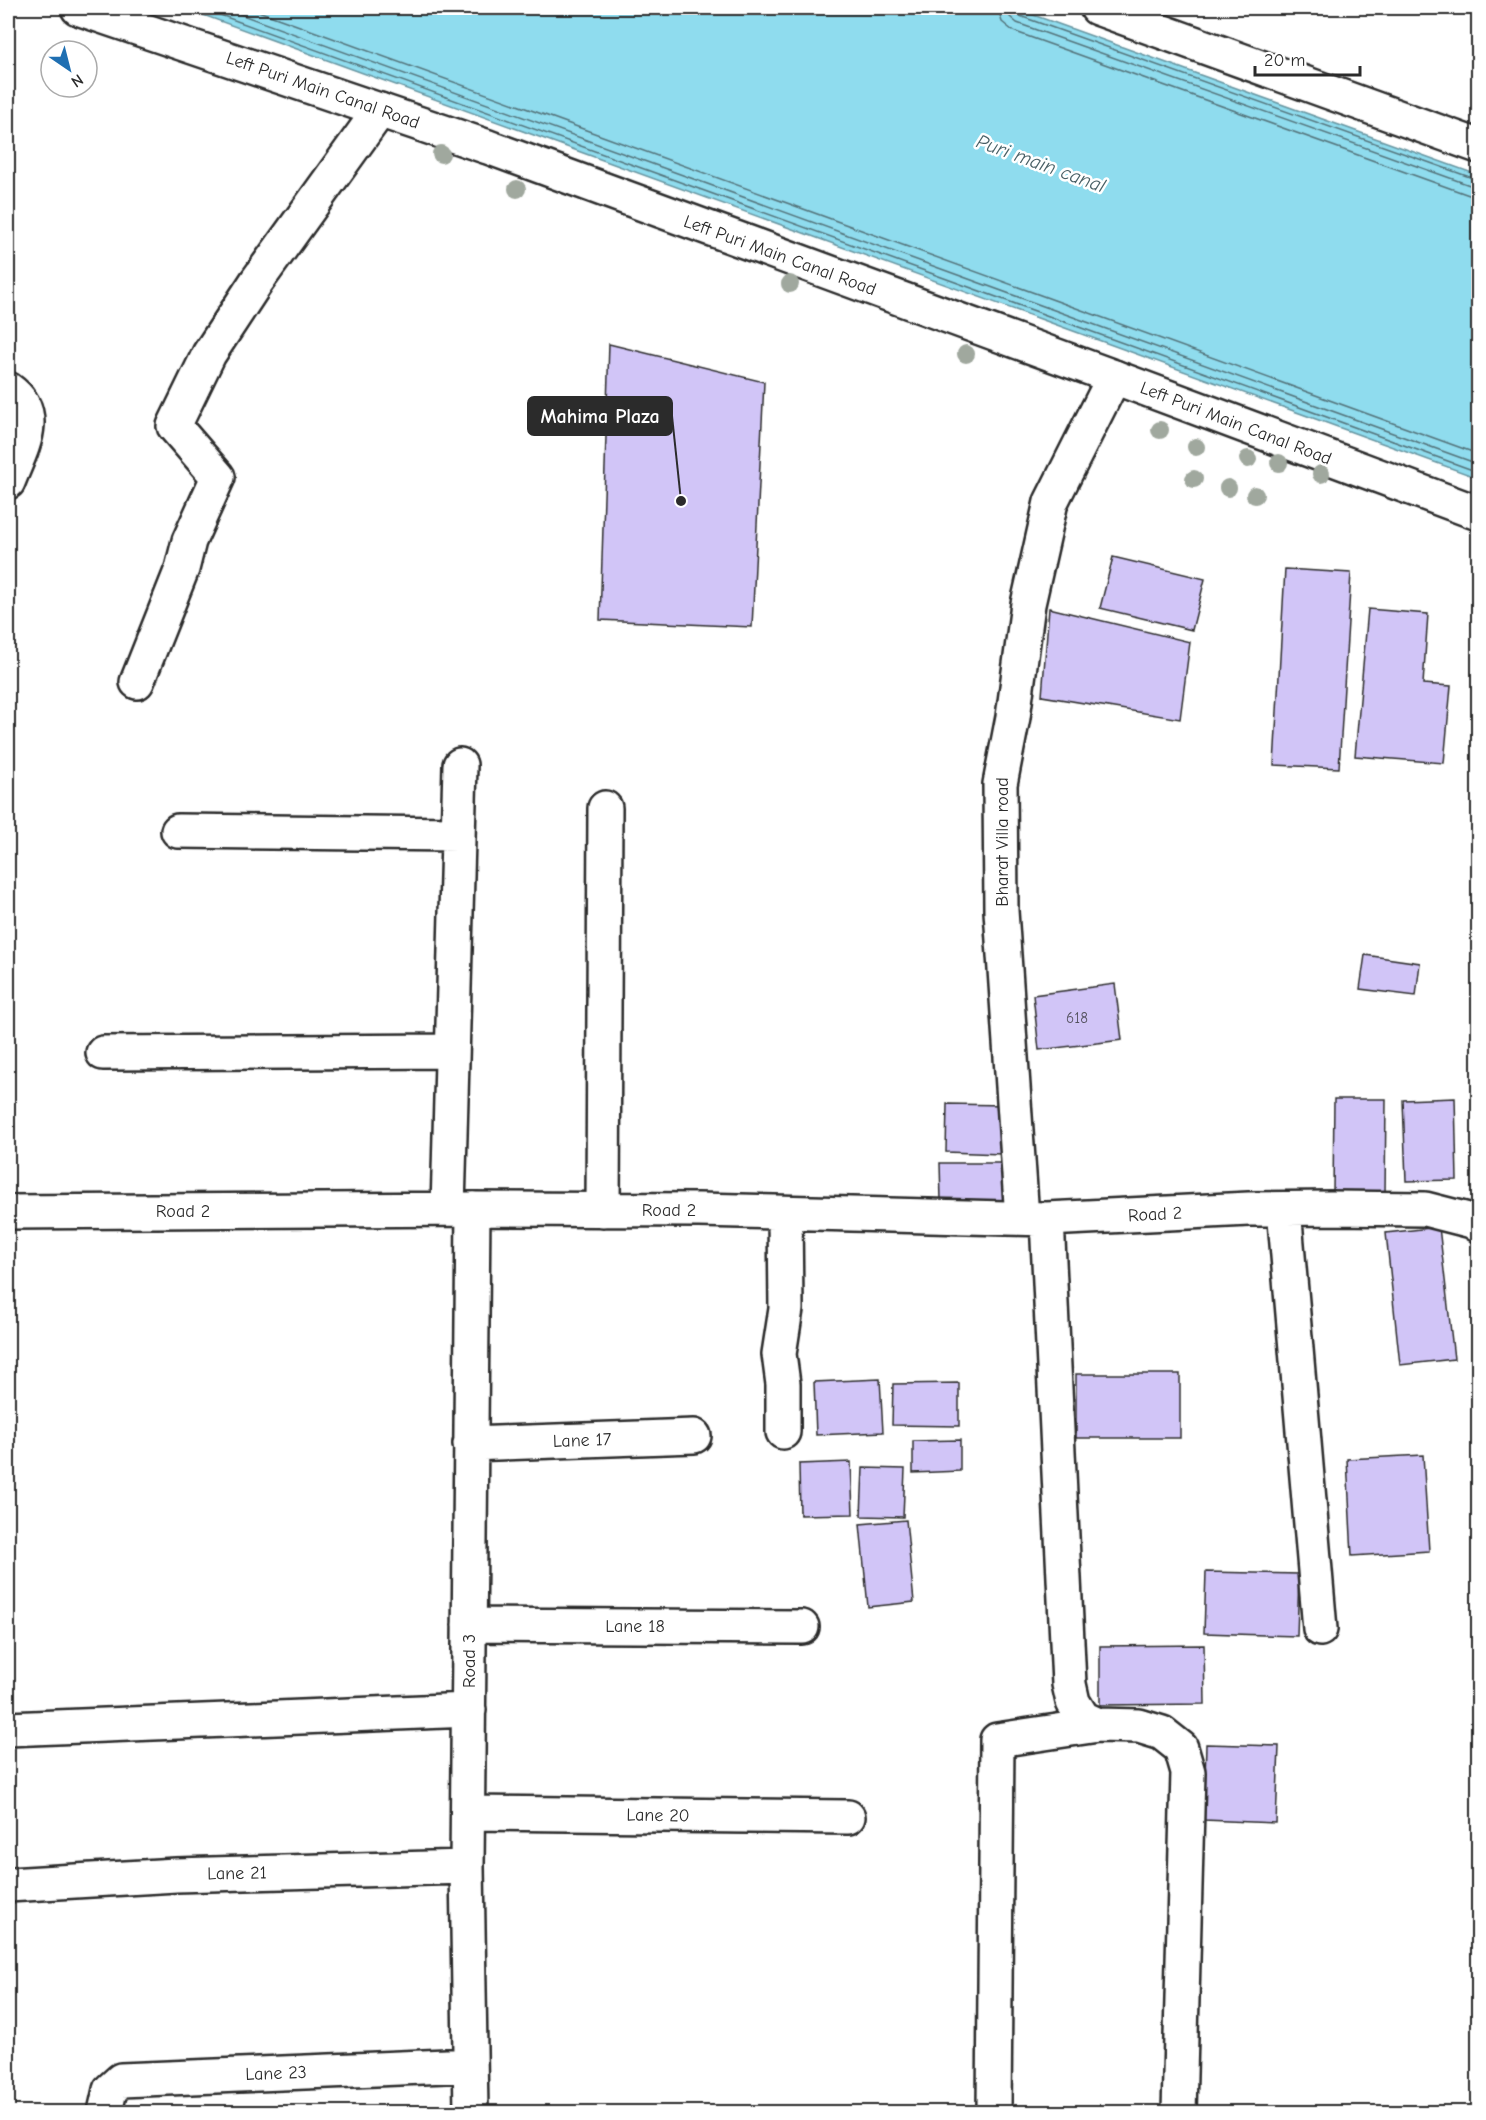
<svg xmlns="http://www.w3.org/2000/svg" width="1486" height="2120" font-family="'Comic Neue',sans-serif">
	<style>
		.water { fill: #8fdcee; stroke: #6795a0; stroke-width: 1.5 }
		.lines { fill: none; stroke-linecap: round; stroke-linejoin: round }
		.shore { stroke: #537279; stroke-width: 1.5 }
		.building { fill: #d1c5f7; stroke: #2b2b2b; stroke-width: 1.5 }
		.minor-casing { stroke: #2b2b2b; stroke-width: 38 }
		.tertiary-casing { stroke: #2b2b2b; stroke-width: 38 }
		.minor { stroke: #fff; stroke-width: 33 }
		.tertiary { stroke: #fff; stroke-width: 33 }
		.tree { fill: #a0a89e }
		.labels { text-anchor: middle; stroke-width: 5; stroke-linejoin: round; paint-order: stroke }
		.number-label { font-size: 15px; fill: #54525e }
		.street-label { font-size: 18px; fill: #2b2b2b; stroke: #fff }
		.water-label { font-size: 20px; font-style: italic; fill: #496066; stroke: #fff }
		.leader { fill: none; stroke: #2b2b2b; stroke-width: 2 }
		.callout-dot { fill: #2b2b2b; stroke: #fff; stroke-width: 2 }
		.callout { fill: #2b2b2b; stroke: #2b2b2b; stroke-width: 2 }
		.callout-label { font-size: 20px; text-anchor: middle; font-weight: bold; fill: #fff }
	</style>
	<rect width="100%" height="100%" fill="#fff"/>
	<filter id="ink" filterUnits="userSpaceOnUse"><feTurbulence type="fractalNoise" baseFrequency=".0167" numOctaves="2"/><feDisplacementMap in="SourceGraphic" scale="12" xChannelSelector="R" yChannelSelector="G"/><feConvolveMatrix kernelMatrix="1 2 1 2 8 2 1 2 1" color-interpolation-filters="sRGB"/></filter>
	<g filter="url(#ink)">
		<path class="water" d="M184,8H1014L1478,175V478Z"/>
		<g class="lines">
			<path class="shore" d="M201,8L1478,472
				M223,8L1478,464
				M250,8L1478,454
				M998,8L1002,22L1013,31L1469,195L1478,197
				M1007,8L1010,17L1017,23L1478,188
				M1015,8L1016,12L1020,16L1478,180"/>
		</g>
		<path class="building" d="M609,344L764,382L752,627L600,620Z
			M1113,557L1205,579L1192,630L1100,608Z
			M1285,569L1351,573L1339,768L1274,765Z
			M1049,608L1190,642L1180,719L1042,696Z
			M1368,609L1428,614L1423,684L1451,686L1444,763L1355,756Z
			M1365,955L1420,963L1416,996L1360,989Z
			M1115,984L1122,1040L1039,1050L1033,995Z
			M1455,1098L1457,1180L1406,1181L1403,1100Z
			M1334,1099H1386L1385,1194H1333Z
			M947,1104L1004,1105L1002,1154L946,1152Z
			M940,1163H1005V1200H941Z
			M1439,1227L1454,1359L1400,1365L1386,1233Z
			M1076,1374H1180V1438H1076Z
			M880,1379L883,1432L816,1435L814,1382Z
			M959,1383V1426L892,1425L893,1384Z
			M960,1440V1471L913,1473V1441Z
			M1423,1455L1429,1551L1352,1556L1347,1459Z
			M851,1462L853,1514L800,1515L799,1464Z
			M863,1468L905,1469L903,1517L861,1516Z
			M906,1520L914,1602L868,1607L860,1524Z
			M1206,1572L1299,1574L1297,1636L1204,1633Z
			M1204,1645L1205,1704L1100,1705V1646Z
			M1206,1744L1279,1746L1276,1823L1204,1820Z"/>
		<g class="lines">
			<g class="minor-casing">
				<path id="minor" d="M8,389C44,414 20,450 8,482
					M137,682L182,569L189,541L218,477L174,426L209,354L257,281L380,110
					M178,831L457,834
					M103,1053L452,1051
					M448,1209L460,765
					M1284,1209L1320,1629
					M603,1210L605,808
					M8,1212L473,1209L699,1210L1047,1219L1249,1209L1331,1208L1425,1209L1472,1221L1478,1225
					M1022,1218L1001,911L1000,784L1013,717L1028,604L1051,502L1114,377
					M1047,1219L1069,1684L1073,1702L1083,1718L1098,1725L1139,1726L1162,1733L1181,1748L1188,1772L1179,2112
					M783,1432V1384L779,1354L786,1309L785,1213
					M470,1444L694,1436
					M469,1625L802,1627
					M8,1729L469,1710
					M468,1813L848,1817
					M8,1885L176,1875L467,1867
					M105,2112L110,2090L121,2080L470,2065
					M471,2112L467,1867L473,1209
					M994,2112L997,1740L1098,1725"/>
			</g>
			<g class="tertiary-casing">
				<path id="tertiary" d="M78,8L488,147L1114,377L1478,513
					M1097,8L1478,146"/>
			</g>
			<use href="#minor" class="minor"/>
			<use href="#tertiary" class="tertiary"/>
		</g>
		<g class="tree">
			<circle cx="441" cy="154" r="9"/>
			<circle cx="517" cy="189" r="9"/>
			<circle cx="790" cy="284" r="9"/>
			<circle cx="966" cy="354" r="9"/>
			<circle cx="1160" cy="430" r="9"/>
			<circle cx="1196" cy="447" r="9"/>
			<circle cx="1248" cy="459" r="9"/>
			<circle cx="1279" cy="463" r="9"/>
			<circle cx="1321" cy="474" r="9"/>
			<circle cx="1194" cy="479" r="9"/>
			<circle cx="1228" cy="488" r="9"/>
			<circle cx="1255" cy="495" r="9"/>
		</g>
	</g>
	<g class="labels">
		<g class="number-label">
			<text x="1077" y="1023">618</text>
		</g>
		<g class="street-label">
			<text transform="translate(323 90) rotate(19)" y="6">Left Puri Main Canal Road</text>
			<text transform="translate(780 255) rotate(20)" y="6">Left Puri Main Canal Road</text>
			<text transform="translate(1236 423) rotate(21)" y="6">Left Puri Main Canal Road</text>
			<text transform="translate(1002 842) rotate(-90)" y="6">Bharat Villa road</text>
			<text x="669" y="1216">Road 2</text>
			<text x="183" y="1217">Road 2</text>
			<text transform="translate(1155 1214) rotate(-3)" y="6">Road 2</text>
			<text transform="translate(582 1440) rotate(-2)" y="6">Lane 17</text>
			<text x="635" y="1632">Lane 18</text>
			<text transform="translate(469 1661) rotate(-90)" y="6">Road 3</text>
			<text transform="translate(658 1815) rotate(1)" y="6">Lane 20</text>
			<text transform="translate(237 1873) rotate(-1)" y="6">Lane 21</text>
			<text transform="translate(276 2073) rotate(-2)" y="6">Lane 23</text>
		</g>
		<g class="water-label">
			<text transform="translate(1041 163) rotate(20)" y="7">Puri main canal</text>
		</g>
	</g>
	<path class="leader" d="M681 501L672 416"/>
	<circle class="callout-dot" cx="681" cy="501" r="6"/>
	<rect class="callout" x="528" y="397" width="144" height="38" rx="6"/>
	<g class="callout-label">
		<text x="600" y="423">Mahima Plaza</text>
	</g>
	<rect width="1486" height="2120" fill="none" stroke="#fff" stroke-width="30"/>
	<rect x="15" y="15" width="1456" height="2090" fill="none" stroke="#2b2b2b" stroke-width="2" filter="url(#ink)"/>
	<g transform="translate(69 69) rotate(145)"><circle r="28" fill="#ffffff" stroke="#aaaaaa" stroke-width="1.5"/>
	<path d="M0-4.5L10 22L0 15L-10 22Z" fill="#1f6fb2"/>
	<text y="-9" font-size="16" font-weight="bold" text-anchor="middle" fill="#2b2b2b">N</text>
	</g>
	<path d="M1255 66v9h105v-9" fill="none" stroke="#2b2b2b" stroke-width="3"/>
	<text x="1264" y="66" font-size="18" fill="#2b2b2b" stroke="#ffffff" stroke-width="4.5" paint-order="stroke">20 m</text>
</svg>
